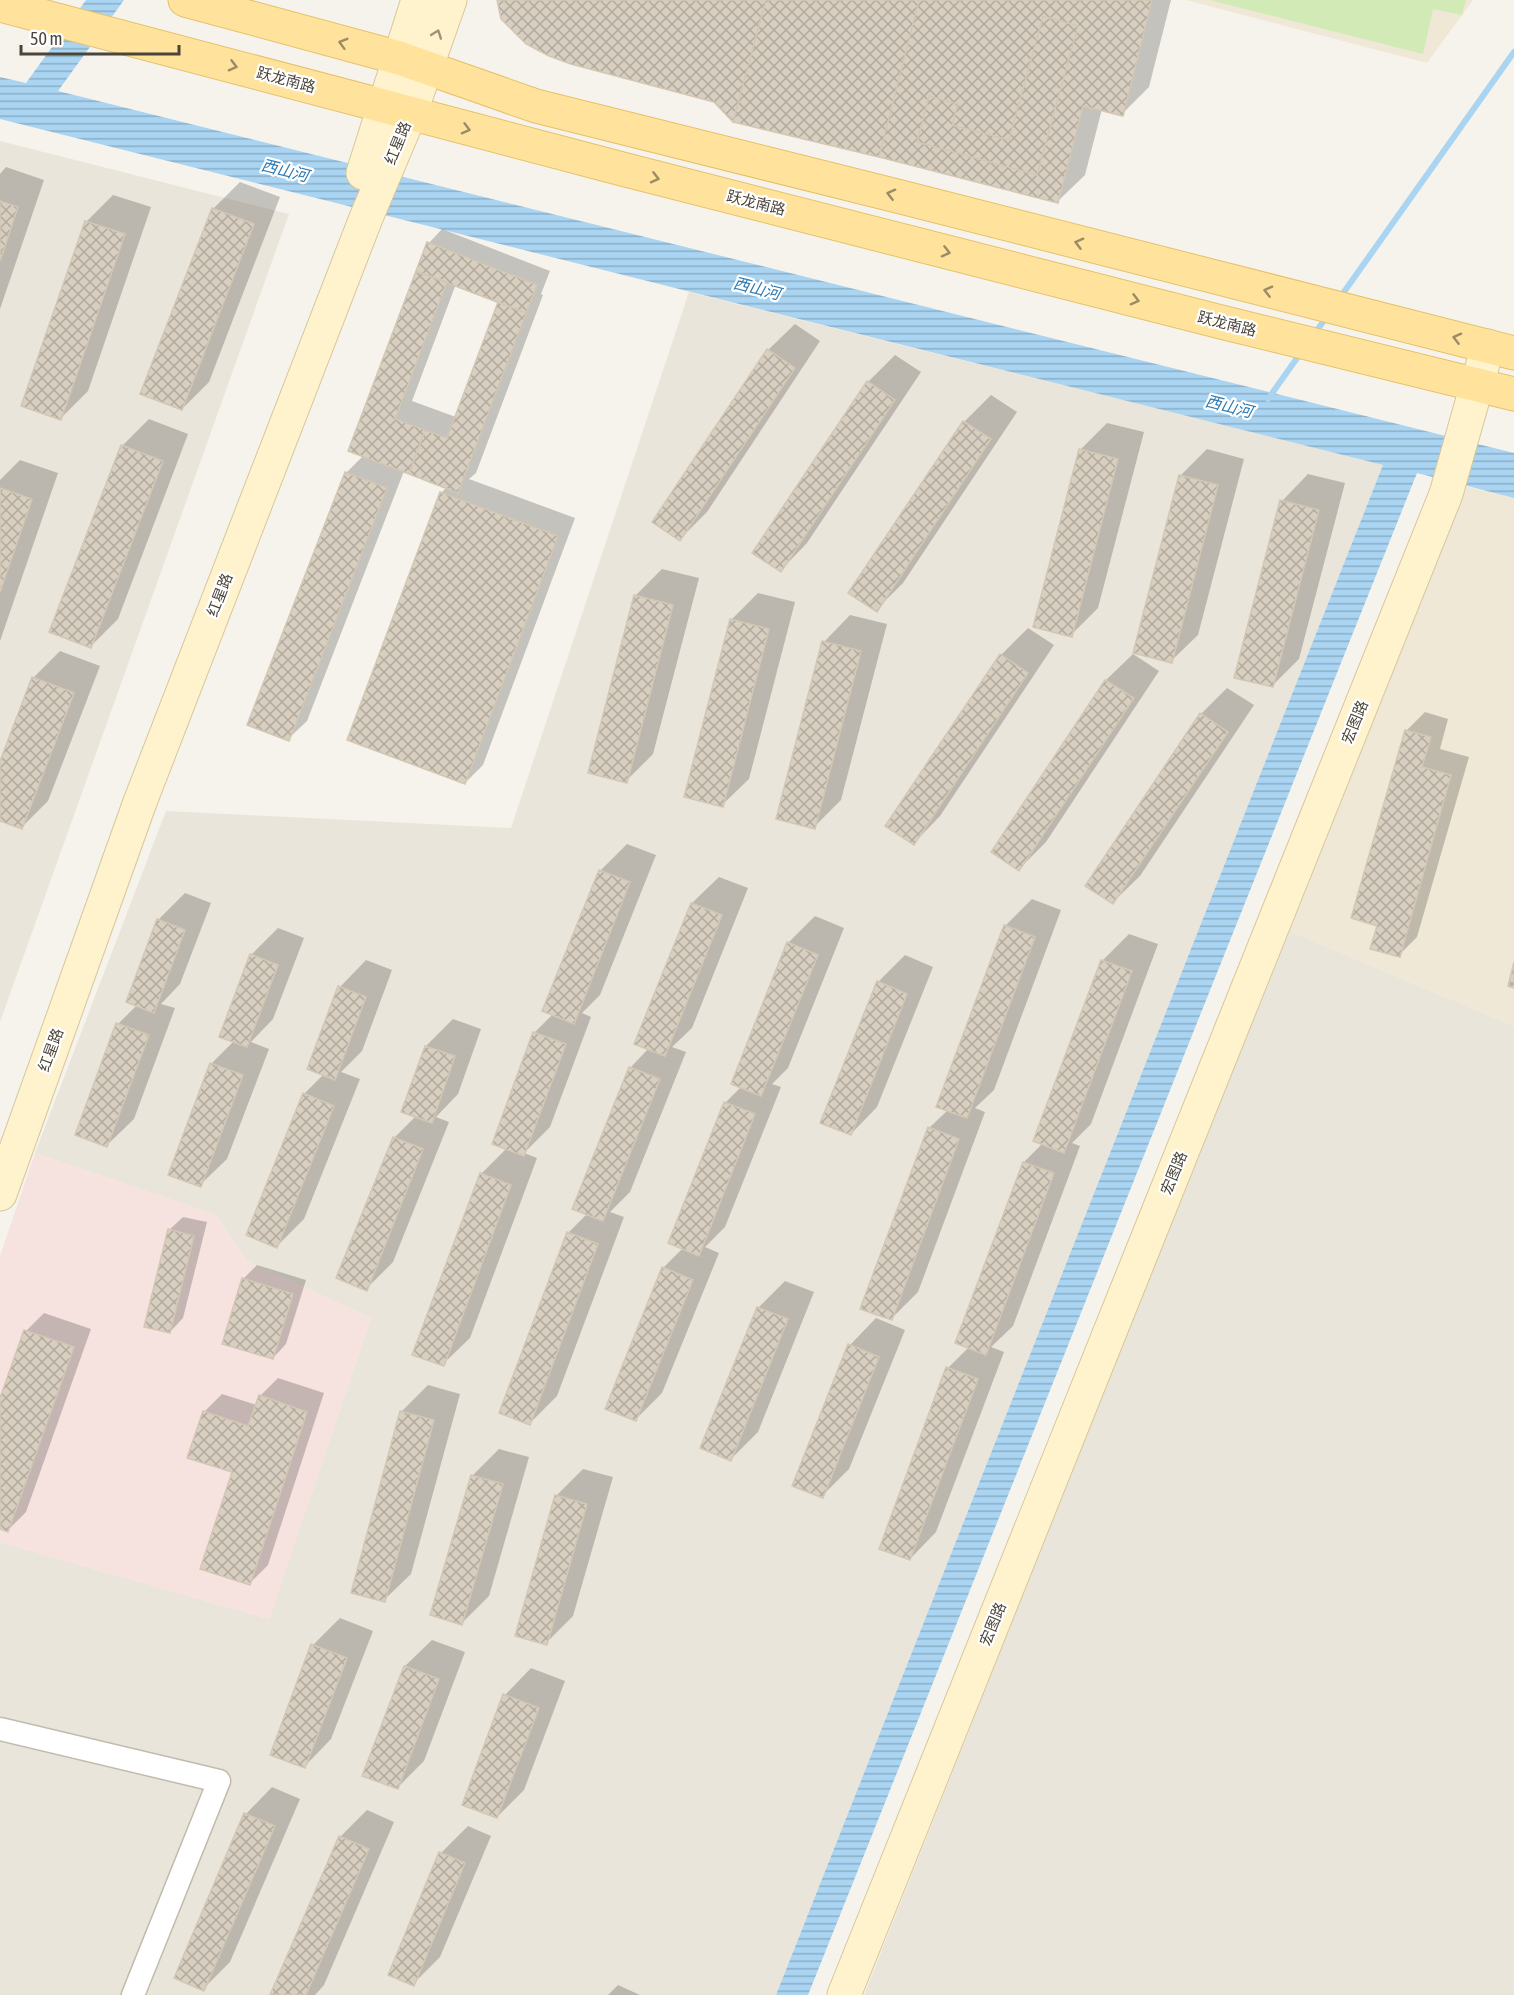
<svg xmlns="http://www.w3.org/2000/svg" width="1514" height="1995" font-family="'Asap Condensed','Noto Sans SC',sans-serif">
	<style>
		.residential { fill: #eae5da }
		.education { fill: #efe8d6 }
		.medical { fill: #f6e3e0 }
		.pitch { fill: #d2eab5 }
		.water { fill: url(#water-rules) }
		.shadow { fill: #0003; fill-rule: evenodd }
		.lines { fill: none; stroke-linecap: round; stroke-linejoin: round }
		.stream { stroke: #a9d4f2; stroke-width: 6 }
		.building { fill: url(#building-cross-hatch); stroke: #d3c7b4; stroke-width: 1.5 }
		.street-casing { stroke: #c2bbae; stroke-width: 25 }
		.secondary-casing { stroke: #d6c79b; stroke-width: 35 }
		.primary-casing { stroke: #e6c16a; stroke-width: 35 }
		.street { stroke: #fff; stroke-width: 22 }
		.secondary { stroke: #fff3cd; stroke-width: 33 }
		.primary { stroke: #ffe39c; stroke-width: 33 }
		.oneway { stroke: #9c937c }
		.oneway2 { stroke: #9c8c66 }
		.labels { text-anchor: middle; stroke-width: 4.5; stroke-linejoin: round; paint-order: stroke }
		.street-label { font-size: 15px; fill: #4b4439; stroke: #fff }
		.water-label { font-size: 16px; font-style: italic; fill: #2e7ab2; stroke: #fff }
	</style>
	<defs>
		<pattern id="water-rules" width="6" height="5" patternUnits="userSpaceOnUse" patternTransform="scale(1.5)"><rect width="6" height="5" fill="#a9d4f2"/><path d="M0 2.5h6" fill="none" stroke="#8caec5"/></pattern>
		<pattern id="building-cross-hatch" width="8" height="8" patternUnits="userSpaceOnUse" patternTransform="scale(1.5)"><rect width="8" height="8" fill="#d8cfc1"/><path d="M0 0l8 8M0 8l8-8" fill="none" stroke="#b1aa9e"/></pattern>
	</defs>
	<rect width="100%" height="100%" fill="#f6f3ec"/>
	<path class="residential" d="M0,141L289,214L0,1022Z
		M689,292L1383,465L776,1995H0V1542L269,1619L371,1318L247,1261L216,1215L35,1153L166,811L511,828Z
		M1287,930L1514,1026V1995H864Z"/>
	<path class="education" d="M1186,0H1473L1427,63Z
		M1464,486L1514,498V1026L1287,930Z"/>
	<path class="medical" d="M35,1153L216,1215L247,1261L371,1318L269,1619L0,1542V1256Z"/>
	<path class="pitch" d="M1210,0H1466L1462,15L1433,9L1423,54Z"/>
	<path class="water" d="M86,0H124L58,91L1514,453V498L1417,473L808,1995H776L1383,465L0,119V77L26,83Z"/>
	<path class="shadow" d="M499,0H1171L1149,87L1122,114L1102,109L1085,175L1058,201L714,101Z
		M6,167L44,180L0,309V174Z
		M240,182L280,197L209,382L182,409L213,209Z
		M113,195L151,207L88,391L61,418L86,222Z
		M442,229L550,271L541,294L543,295L476,473L469,479L575,518L483,765L465,783L441,493L447,487L404,471L307,721L288,739L346,473L364,455L429,243ZM456,284L501,302L456,417L412,401Z
		M795,324L820,341L707,512L680,539L768,350Z
		M895,355L921,372L807,543L781,570L868,382Z
		M991,395L1017,412L903,583L876,610L964,422Z
		M149,419L188,434L118,619L91,646L122,446Z
		M1107,423L1144,432L1098,608L1071,635L1080,450Z
		M1207,449L1244,459L1198,635L1171,661L1180,476Z
		M20,460L58,473L0,641V480Z
		M1308,474L1345,483L1299,659L1272,686L1282,501Z
		M662,569L699,578L653,754L626,781L635,596Z
		M758,593L795,602L749,779L722,805L731,620Z
		M850,615L887,624L841,800L814,827L824,642Z
		M1028,628L1054,645L940,816L914,843L887,826L1001,655Z
		M60,651L100,666L48,801L21,828L0,819V765L34,677Z
		M1133,654L1159,671L1046,842L1019,869L993,851L1106,680Z
		M1227,688L1254,705L1140,876L1113,902L1201,714Z
		M1425,712L1448,719L1440,749L1469,757L1417,937L1399,955L1407,730Z
		M627,844L656,855L600,995L582,1013L591,1017L550,1127L524,1153L537,1158L470,1338L443,1364L481,1174L507,1148L534,1033L553,1014L600,871Z
		M719,877L748,888L692,1028L672,1047L686,1052L630,1192L610,1212L624,1217L557,1396L530,1423L568,1233L588,1213L630,1068L649,1048L636,1043L692,903Z
		M185,893L211,903L180,984L161,1004L175,1008L134,1119L107,1145L118,1024L137,1005L158,920Z
		M1032,899L1061,910L994,1090L975,1108L985,1112L918,1292L891,1319L929,1128L948,1110L1005,926Z
		M815,916L844,928L788,1068L772,1084L781,1087L725,1227L705,1247L719,1253L662,1393L636,1419L663,1268L683,1248L725,1103L741,1087L788,943Z
		M278,928L304,938L273,1019L251,1042L269,1049L227,1159L200,1185L211,1064L234,1041L251,955Z
		M1129,934L1158,944L1091,1124L1072,1143L1080,1146L1013,1326L991,1347L1004,1352L936,1532L910,1559L948,1368L969,1347L1024,1162L1043,1143L1102,961Z
		M905,955L933,967L877,1107L851,1134L878,982Z
		M366,960L392,970L362,1051L341,1072L360,1079L304,1219L277,1246L304,1094L324,1074L340,987Z
		M453,1019L481,1029L458,1094L436,1117L449,1122L393,1262L366,1289L394,1138L416,1116L403,1111L426,1046Z
		M183,1217L207,1222L183,1318L170,1332L169,1230Z
		M257,1265L306,1280L286,1344L273,1358L243,1279Z
		M785,1281L814,1292L758,1432L731,1459L758,1308Z
		M44,1313L91,1329L26,1512L8,1530L0,1527V1403L26,1331Z
		M876,1318L905,1330L849,1469L822,1496L850,1345Z
		M278,1378L324,1393L268,1565L250,1583L234,1472L204,1412L222,1394L257,1405L260,1396Z
		M428,1385L460,1394L411,1574L384,1600L401,1412Z
		M499,1449L529,1457L489,1596L462,1623L472,1476Z
		M583,1469L613,1477L573,1616L546,1643L556,1496Z
		M340,1618L373,1631L331,1739L305,1766L313,1645Z
		M432,1640L465,1652L424,1761L397,1788L405,1666Z
		M531,1668L565,1681L524,1790L497,1817L505,1695Z
		M272,1787L300,1799L230,1962L203,1989L246,1814Z
		M367,1810L394,1822L324,1985L315,1995H272L340,1837Z
		M468,1826L491,1836L440,1957L413,1984L390,1974L441,1853Z
		M618,1985L640,1995H608Z"/>
	<g class="lines">
		<path class="stream" d="M1339,299L1514,52
			M1315,333L1328,315
			M1268,399L1302,351"/>
	</g>
	<path class="building" d="M497,0H766L733,122L714,102L571,64L549,56L526,44L501,19Z
		M766,0H919L879,157L733,122Z
		M919,0H1152L1123,116L1083,106L1058,203L879,157Z
		M1043,16L1078,26L1037,175L917,142L929,96L958,104L952,125L1009,140Z
		M0,201L18,207L0,261Z
		M212,208L254,224L182,410L140,394Z
		M85,221L125,234L61,420L21,406Z
		M427,242L537,285L526,313L416,271Z
		M416,271L447,282L395,419L425,430L409,474L348,451Z
		M498,302L526,313L458,493L409,474L425,430L447,438Z
		M767,349L795,368L680,541L652,522Z
		M867,381L895,400L781,572L752,553Z
		M963,421L991,439L877,612L848,593Z
		M121,445L163,461L91,648L49,632Z
		M1079,449L1118,459L1072,637L1033,627Z
		M345,472L387,488L289,741L247,725Z
		M1179,475L1218,485L1172,663L1133,653Z
		M0,488L32,499L0,592Z
		M440,492L558,536L465,784L347,740Z
		M1280,500L1319,510L1273,687L1234,678Z
		M634,595L673,605L627,783L588,773Z
		M730,619L769,629L723,807L684,797Z
		M822,641L861,651L815,829L776,819Z
		M1000,654L1028,673L914,845L885,826Z
		M32,677L74,693L22,829L0,821V761Z
		M1105,680L1134,698L1019,871L991,852Z
		M1200,713L1228,732L1113,904L1085,886Z
		M1405,730L1431,737L1422,767L1451,775L1400,957L1370,949L1377,926L1351,918Z
		M599,870L630,882L574,1024L542,1011Z
		M691,903L722,915L665,1056L634,1044Z
		M157,919L185,930L154,1013L126,1002Z
		M1004,925L1035,937L967,1118L936,1107Z
		M787,942L818,955L761,1096L731,1084Z
		M250,954L278,965L247,1047L219,1037Z
		M1101,960L1132,971L1064,1153L1033,1141Z
		M1514,962V988L1508,986Z
		M877,981L907,994L851,1135L820,1123Z
		M338,986L366,997L335,1080L307,1069Z
		M116,1023L149,1035L107,1147L75,1135Z
		M533,1032L566,1044L524,1156L492,1144Z
		M425,1046L455,1056L432,1123L401,1112Z
		M210,1063L243,1075L201,1187L168,1175Z
		M629,1067L660,1079L603,1221L572,1209Z
		M303,1093L334,1106L277,1248L246,1235Z
		M724,1102L755,1114L699,1256L668,1243Z
		M928,1127L959,1139L892,1320L860,1309Z
		M393,1137L423,1149L367,1291L336,1278Z
		M1023,1162L1054,1173L986,1355L955,1343Z
		M480,1173L511,1185L444,1366L412,1355Z
		M168,1229L194,1236L170,1333L144,1327Z
		M567,1232L598,1244L530,1425L499,1413Z
		M662,1267L693,1280L636,1421L605,1409Z
		M242,1278L293,1294L273,1359L222,1344Z
		M757,1307L788,1319L731,1461L700,1448Z
		M24,1330L74,1347L8,1532L0,1529V1398Z
		M848,1344L879,1357L823,1498L792,1486Z
		M946,1367L978,1379L910,1560L879,1549Z
		M259,1395L307,1412L250,1585L200,1569L232,1472L187,1458L203,1411L248,1426Z
		M400,1411L434,1420L385,1602L351,1593Z
		M471,1475L503,1484L462,1625L430,1615Z
		M555,1495L587,1504L547,1645L515,1636Z
		M311,1644L347,1658L305,1768L270,1755Z
		M404,1666L439,1679L398,1789L362,1776Z
		M503,1694L539,1708L497,1818L462,1805Z
		M244,1813L275,1826L204,1991L174,1978Z
		M339,1836L369,1849L306,1995H270Z
		M439,1852L465,1863L414,1986L388,1975Z"/>
	<g class="lines">
		<g class="street-casing">
			<path id="street" d="M0,1729L219,1781L133,1995"/>
		</g>
		<g class="secondary-casing">
			<path id="secondary" d="M363,173L418,0
				M0,1194L140,802L366,218L410,114L450,0
				M844,1995L1446,494L1488,346"/>
		</g>
		<g class="primary-casing">
			<path id="primary" d="M185,0L399,58L536,106L897,196L1514,353
				M0,5L626,170L1221,322L1514,394"/>
		</g>
		<use href="#street" class="street"/>
		<use href="#secondary" class="secondary"/>
		<use href="#primary" class="primary"/>
	</g>
	<defs><path id="oneway-chevron" d="M-2-3.5L2.5 0L-2 3.5" fill="none" stroke-width="1.6" stroke-linecap="round" stroke-linejoin="round" transform="scale(1.5)"/></defs>
	<use class="oneway" href="#oneway-chevron" transform="translate(437 34) rotate(-70)"/>
	<g class="oneway2">
		<use href="#oneway-chevron" transform="translate(343 43) rotate(-164)"/>
		<use href="#oneway-chevron" transform="translate(233 66) rotate(15)"/>
		<use href="#oneway-chevron" transform="translate(466 129) rotate(15)"/>
		<use href="#oneway-chevron" transform="translate(655 178) rotate(14)"/>
		<use href="#oneway-chevron" transform="translate(891 194) rotate(-166)"/>
		<use href="#oneway-chevron" transform="translate(1079 243) rotate(-165)"/>
		<use href="#oneway-chevron" transform="translate(946 252) rotate(14)"/>
		<use href="#oneway-chevron" transform="translate(1268 291) rotate(-166)"/>
		<use href="#oneway-chevron" transform="translate(1135 300) rotate(15)"/>
		<use href="#oneway-chevron" transform="translate(1457 338) rotate(-166)"/>
	</g>
	<g class="labels">
		<g class="street-label">
			<text transform="translate(286 80) rotate(15)" y="5">跃龙南路</text>
			<text transform="translate(398 143) rotate(-68)" y="5">红星路</text>
			<text transform="translate(756 203) rotate(14)" y="5">跃龙南路</text>
			<text transform="translate(1227 324) rotate(14)" y="5">跃龙南路</text>
			<text transform="translate(220 595) rotate(-69)" y="5">红星路</text>
			<text transform="translate(1355 722) rotate(-68)" y="5">宏图路</text>
			<text transform="translate(51 1050) rotate(-70)" y="5">红星路</text>
			<text transform="translate(1174 1173) rotate(-68)" y="5">宏图路</text>
			<text transform="translate(993 1624) rotate(-68)" y="5">宏图路</text>
		</g>
		<g class="water-label">
			<text transform="translate(285 170) rotate(14)" y="6">西山河</text>
			<text transform="translate(757 288) rotate(14)" y="6">西山河</text>
			<text transform="translate(1229 406) rotate(14)" y="6">西山河</text>
		</g>
	</g>
	<path d="M21 45v9h158v-9" fill="none" stroke="#4b4439" stroke-width="3"/>
	<text x="30" y="45" font-size="18" fill="#4b4439" stroke="#ffffff" stroke-width="4.5" paint-order="stroke">50 m</text>
</svg>
